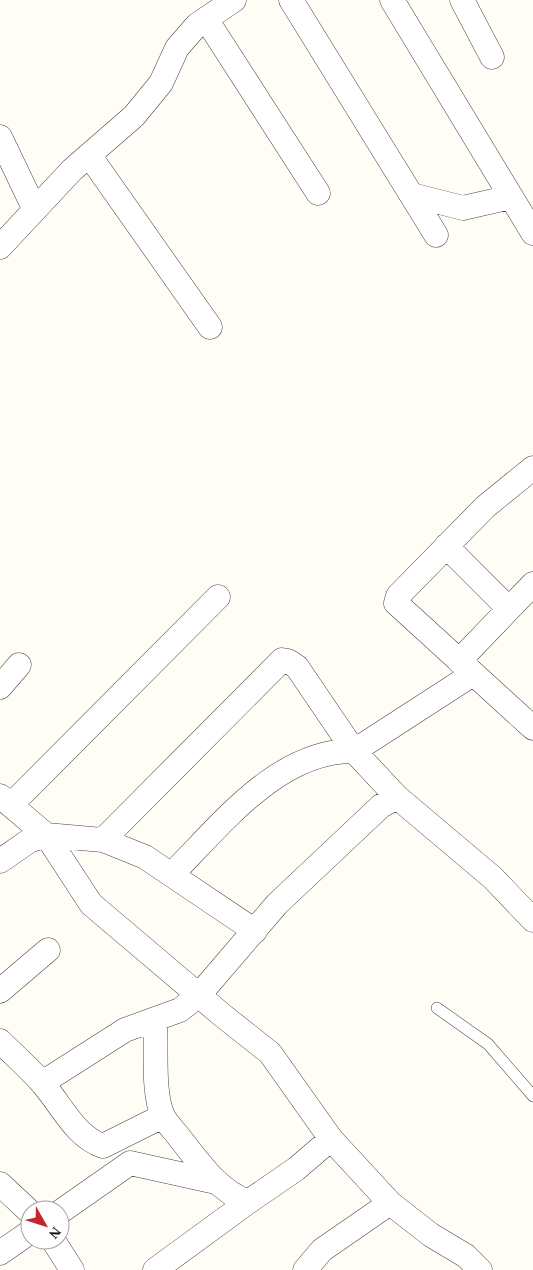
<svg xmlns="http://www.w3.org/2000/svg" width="533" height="1270" font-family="Georgia,serif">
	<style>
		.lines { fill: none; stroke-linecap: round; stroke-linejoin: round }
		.lane-casing { stroke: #444; stroke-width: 12 }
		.street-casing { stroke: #444; stroke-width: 25 }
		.lane { stroke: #fff; stroke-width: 11 }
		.street { stroke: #fff; stroke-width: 24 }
	</style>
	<rect width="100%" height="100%" fill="#fffdf5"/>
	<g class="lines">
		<g class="lane-casing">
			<path id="lane" d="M437,1008L488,1044L533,1096"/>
		</g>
		<g class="street-casing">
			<path id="street" d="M291,0L436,235
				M392,0L533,233
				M462,0L492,57
				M206,19L318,193
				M0,137L34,208
				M89,155L210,327
				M412,195L463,208L511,197
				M0,247L72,170L134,116L161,83L177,48L197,25L234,0
				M533,468L485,507L398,596L396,603L533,728
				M446,546L509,609
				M459,661L533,584
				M0,687L19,665
				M0,796L46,835L91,904L222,1015L270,1053L331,1139L390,1203L431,1235L466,1256L480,1270
				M11,805L218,597
				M103,840L282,660L288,661L297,667L354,751L397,797
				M0,861L29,841L46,835L103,840L145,857L255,931
				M172,874C221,825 278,750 354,751L473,674
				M0,991L48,950
				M155,1021C157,1047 152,1092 163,1116C166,1123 174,1130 179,1137C199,1162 217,1190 248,1202L296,1169L331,1139
				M0,1041C14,1055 29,1068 42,1083C61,1104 75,1137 103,1146L163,1116
				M42,1083L125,1030L180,1010L199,995L277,904L381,806L397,797L493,878L533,920
				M0,1184L30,1212
				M60,1212L130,1163L216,1182
				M53,1240L72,1270
				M0,1253L30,1232
				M155,1270L248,1202
				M305,1270L322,1250L390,1203"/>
		</g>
		<use href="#lane" class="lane"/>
		<use href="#street" class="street"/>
	</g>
	<g transform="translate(45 1225) rotate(129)"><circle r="24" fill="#ffffff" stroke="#a0a0a0"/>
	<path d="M0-4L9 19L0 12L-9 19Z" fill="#c4262e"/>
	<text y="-8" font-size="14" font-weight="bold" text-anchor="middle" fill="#111111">N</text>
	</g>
</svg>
